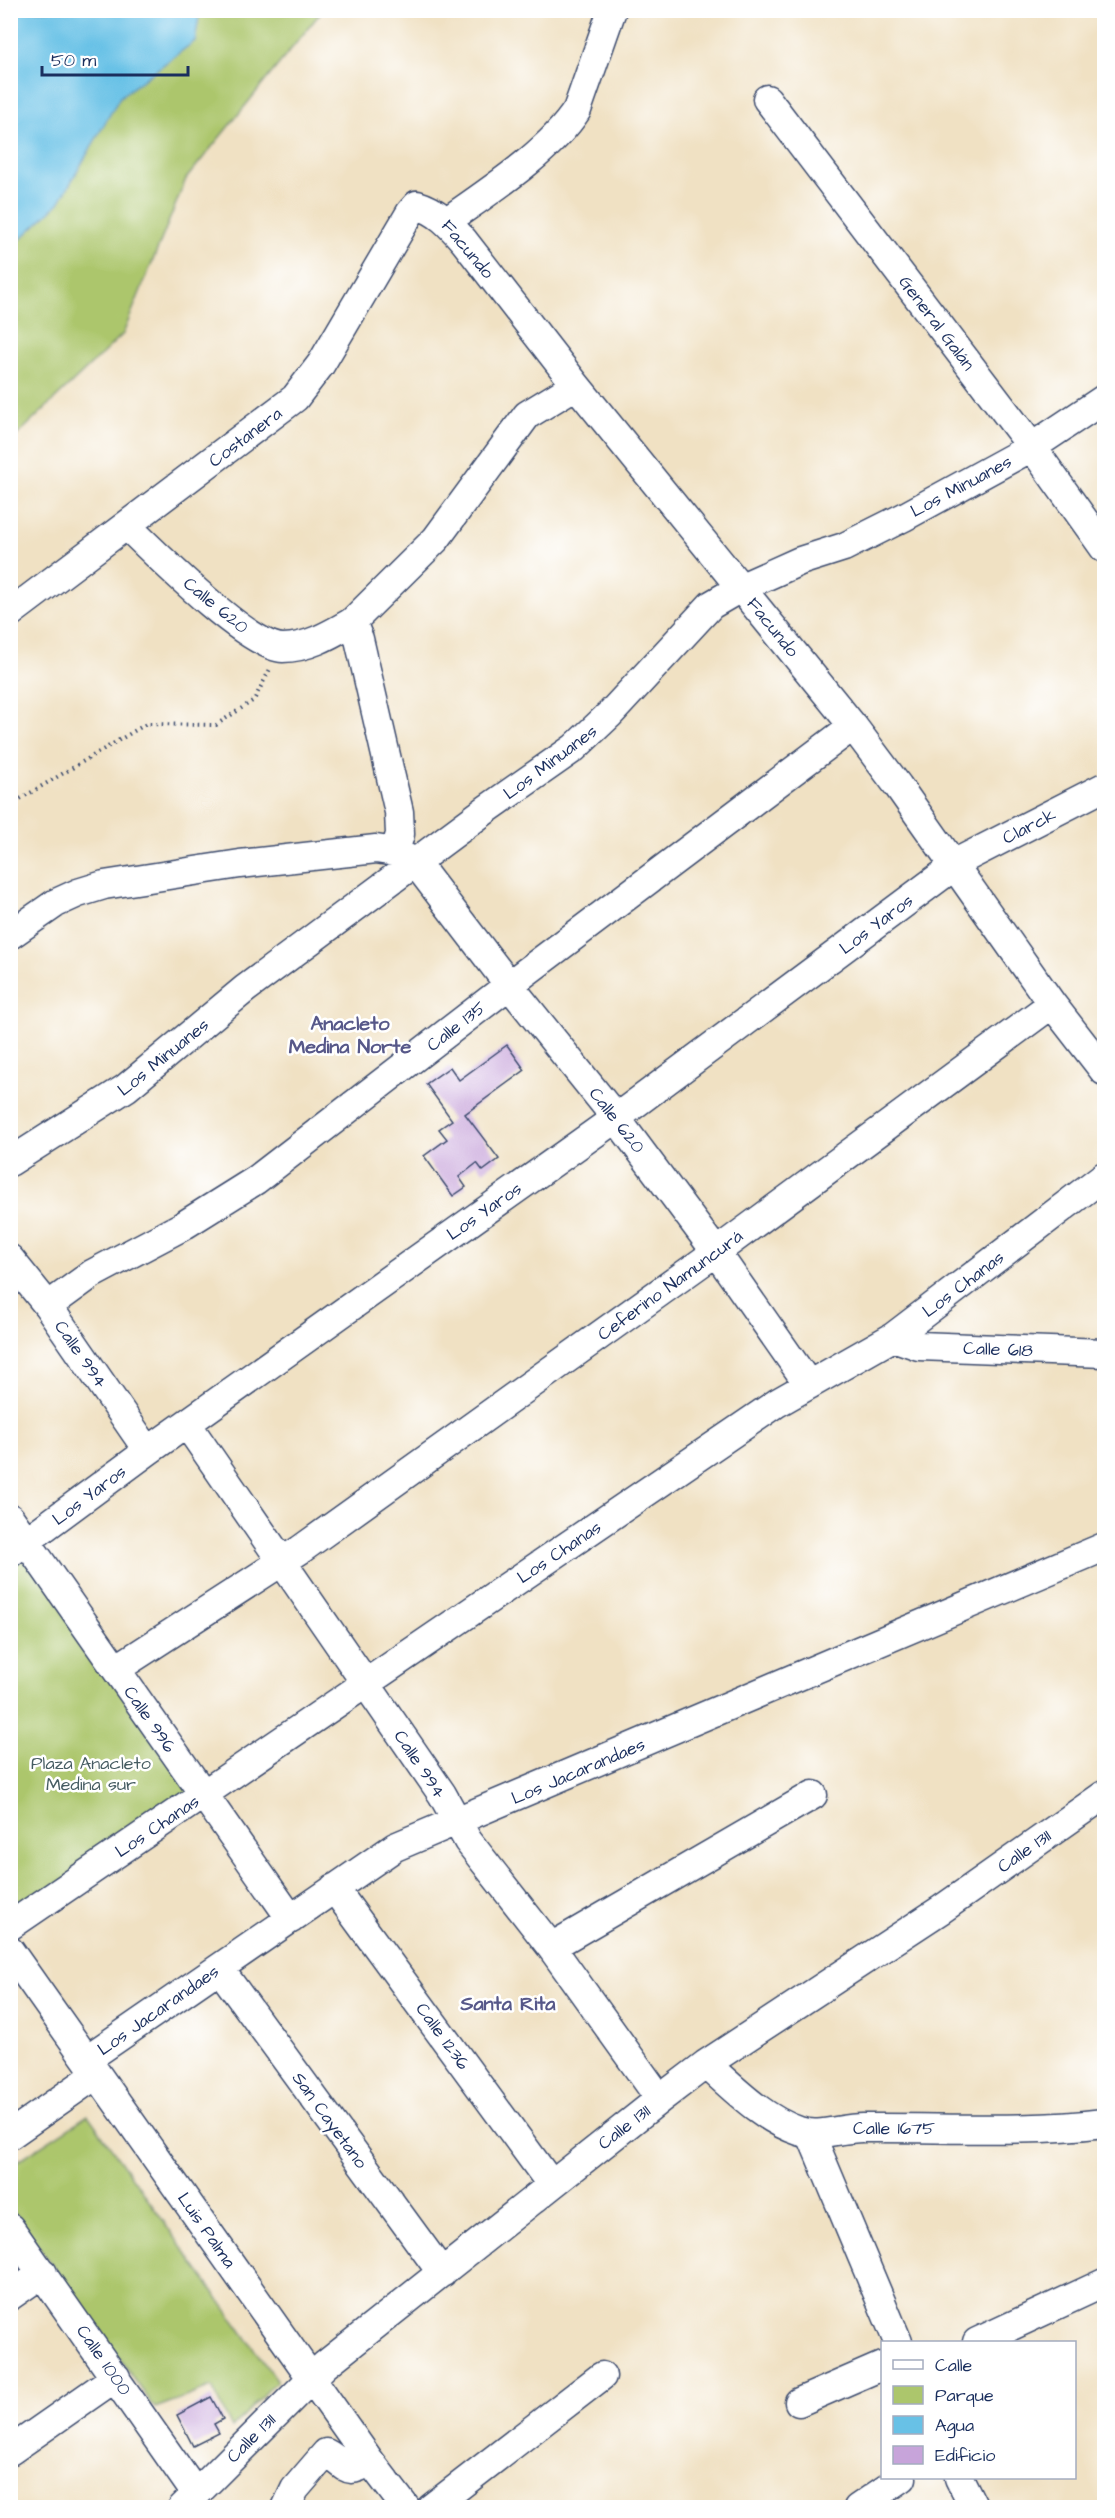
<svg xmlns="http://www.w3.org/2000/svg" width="1115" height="2518" font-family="'Architects Daughter',sans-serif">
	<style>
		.green { fill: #acc66c; stroke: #647a65; stroke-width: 1.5 }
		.water { fill: #68c1e6; stroke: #4278a2; stroke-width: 1.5 }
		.building { fill: #c7a4da }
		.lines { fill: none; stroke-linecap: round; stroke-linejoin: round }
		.minor-casing { stroke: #3b4a6d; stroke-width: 31 }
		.path { stroke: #3b4a6d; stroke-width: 4; stroke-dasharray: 1.5 4.5; stroke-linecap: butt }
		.minor { stroke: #fff; stroke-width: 28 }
		.labels { text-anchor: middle; stroke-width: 5; stroke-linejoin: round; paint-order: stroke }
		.street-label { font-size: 18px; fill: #1b2f5e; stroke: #fff }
		.park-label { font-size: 18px; fill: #465c62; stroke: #fff }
		.neighbourhood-label { font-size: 20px; font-weight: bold; fill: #575889; stroke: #fff }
	</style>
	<rect width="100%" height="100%" fill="#fff"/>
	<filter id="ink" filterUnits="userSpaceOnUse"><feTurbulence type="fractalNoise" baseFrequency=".0167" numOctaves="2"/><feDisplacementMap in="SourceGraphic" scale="12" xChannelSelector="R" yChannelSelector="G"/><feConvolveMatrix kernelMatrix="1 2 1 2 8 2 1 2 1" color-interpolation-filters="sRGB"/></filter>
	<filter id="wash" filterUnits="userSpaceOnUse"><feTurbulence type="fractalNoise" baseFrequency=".008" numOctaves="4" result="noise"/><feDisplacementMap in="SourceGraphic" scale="24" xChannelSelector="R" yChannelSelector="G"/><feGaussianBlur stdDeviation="1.35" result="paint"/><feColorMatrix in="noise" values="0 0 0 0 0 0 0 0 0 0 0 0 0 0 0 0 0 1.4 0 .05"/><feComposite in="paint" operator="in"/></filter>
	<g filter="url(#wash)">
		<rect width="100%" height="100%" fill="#f0e1c3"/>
		<path class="green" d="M11,11H322L186,179L123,334L11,441Z
			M26,1541L203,1795L11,1926L10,1553Z
			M88,2115L277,2381L232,2428L212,2387L155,2408L11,2208L10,2166Z"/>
		<path class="water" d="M11,10L200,11L195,41L120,97L59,203L11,248Z"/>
		<g id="blocks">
			<path class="building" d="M507,1045L525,1070L465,1114L499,1159L483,1171L477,1163L459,1177L466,1187L453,1196L424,1156L447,1139L439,1129L452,1120L426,1084L450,1067L459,1080Z
				M211,2397L223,2419L214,2424L219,2433L193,2446L177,2415Z"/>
		</g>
	</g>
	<g filter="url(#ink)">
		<use href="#blocks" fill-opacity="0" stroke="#3b4a6d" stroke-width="1.5"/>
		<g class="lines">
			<g class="minor-casing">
				<path id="minor" d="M767,99L1032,447L1104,548
					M447,221C489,191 549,153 577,110L612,10
					M127,526C155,553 248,647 283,648C308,648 331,634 352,622
					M10,613L295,398L321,364L410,213L417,205C438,211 450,225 464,241L576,385L853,726L898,786L1052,1004L1104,1071
					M395,852L400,834L399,812L359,639L352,622L436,539L527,415L576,385
					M10,935L56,903L78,893L104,885L240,864L376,849L395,852L415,862L509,985L616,1118L716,1252L809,1385
					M10,1162L126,1088L245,989L487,809L574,748L610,714L711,605L742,587L800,561L844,547L904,517L1032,447L1104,399
					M10,1259L48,1306L148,1451
					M48,1306L92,1274L181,1227L256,1180L509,985L853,726
					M893,1337L919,1346L1104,1353
					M187,1424L442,1794L468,1841L551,1947L660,2099
					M10,1518L291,1919
					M10,1553L148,1451L616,1118L965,858L1104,787
					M116,1669L300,1550L716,1252L1052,1004
					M334,1888L551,2184
					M10,1926L777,1403L893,1337L1104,1176
					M551,1947L813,1795
					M10,1951L370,2461L406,2508
					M219,1968L442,2273
					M87,2059L395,1847L1104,1547
					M706,2064C733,2088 763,2119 799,2131C819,2138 840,2128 862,2128C942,2127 1024,2133 1104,2123
					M10,2135L97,2074
					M811,2135L898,2342
					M10,2228L196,2494
					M10,2296L43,2273
					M977,2342L1104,2283
					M799,2402L882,2366
					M10,2451L116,2377
					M959,2478L974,2508
					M182,2508L325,2365L660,2099L706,2064L942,1909L1104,1795
					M286,2508L295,2489L326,2453C347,2464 345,2478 370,2461
					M431,2508L602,2376
					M858,2508L902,2478"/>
			</g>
			<path class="path" d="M10,805L146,724L216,725L254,700L270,669"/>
			<use href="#minor" class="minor"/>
		</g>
	</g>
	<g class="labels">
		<g class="street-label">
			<text transform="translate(468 249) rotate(50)" y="6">Facundo</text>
			<text transform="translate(937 323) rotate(53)" y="6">General Galán</text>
			<text transform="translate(245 437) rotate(-37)" y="6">Costanera</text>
			<text transform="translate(961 486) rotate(-28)" y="6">Los Minuanes</text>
			<text transform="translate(216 605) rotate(39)" y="6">Calle 620</text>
			<text transform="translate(773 627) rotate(51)" y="6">Facundo</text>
			<text transform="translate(550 762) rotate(-37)" y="6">Los Minuanes</text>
			<text transform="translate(1029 826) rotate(-27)" y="6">Clarck</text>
			<text transform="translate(876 924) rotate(-37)" y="6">Los Yaros</text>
			<text transform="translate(456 1026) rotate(-38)" y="6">Calle 135</text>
			<text transform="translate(163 1057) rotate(-39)" y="6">Los Minuanes</text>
			<text transform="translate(617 1120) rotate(52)" y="6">Calle 620</text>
			<text transform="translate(484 1211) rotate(-35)" y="6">Los Yaros</text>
			<text transform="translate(963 1284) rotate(-37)" y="6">Los Chanas</text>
			<text transform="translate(670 1285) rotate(-36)" y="6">Ceferino Namuncurá</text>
			<text transform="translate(998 1349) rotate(2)" y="6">Calle 618</text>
			<text transform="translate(81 1354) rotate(55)" y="6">Calle 994</text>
			<text transform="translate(89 1495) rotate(-37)" y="6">Los Yaros</text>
			<text transform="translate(559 1552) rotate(-34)" y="6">Los Chanas</text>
			<text transform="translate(150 1719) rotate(55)" y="6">Calle 996</text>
			<text transform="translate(420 1764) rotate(56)" y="6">Calle 994</text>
			<text transform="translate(578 1771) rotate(-23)" y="6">Los Jacarandaes</text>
			<text transform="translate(157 1826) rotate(-34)" y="6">Los Chanas</text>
			<text transform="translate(1024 1851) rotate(-35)" y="6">Calle 1311</text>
			<text transform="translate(158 2010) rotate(-35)" y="6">Los Jacarandaes</text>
			<text transform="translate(443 2036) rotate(54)" y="6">Calle 1236</text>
			<text transform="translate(330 2120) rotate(54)" y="6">San Cayetano</text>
			<text transform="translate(624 2127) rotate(-38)" y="6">Calle 1311</text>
			<text x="894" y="2134">Calle 1675</text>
			<text transform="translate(207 2230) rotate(55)" y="6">Luis Palma</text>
			<text transform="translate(104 2360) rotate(55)" y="6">Calle 1000</text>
			<text transform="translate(251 2438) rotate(-45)" y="6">Calle 1311</text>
		</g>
		<g class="park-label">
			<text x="91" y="1769">Plaza Anacleto<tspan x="91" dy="21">Medina sur</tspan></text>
		</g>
		<g class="neighbourhood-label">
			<text x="350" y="1030">Anacleto<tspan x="350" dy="23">Medina Norte</tspan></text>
			<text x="508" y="2010">Santa Rita</text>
		</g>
	</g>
	<rect width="1115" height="2518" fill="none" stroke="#fff" stroke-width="36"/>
	<rect x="881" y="2341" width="195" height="138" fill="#ffffff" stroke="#a4acbf" stroke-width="1.5"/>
	<rect x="893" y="2360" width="30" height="9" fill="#ffffff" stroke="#a4acbf" stroke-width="1.5"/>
	<text x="935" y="2371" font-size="18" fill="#1b2f5e">Calle</text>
	<rect x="893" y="2386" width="30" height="18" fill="#acc66c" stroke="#a4acbf" stroke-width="1.5"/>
	<text x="935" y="2401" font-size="18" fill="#1b2f5e">Parque</text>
	<rect x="893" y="2416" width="30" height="18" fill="#68c1e6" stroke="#a4acbf" stroke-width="1.5"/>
	<text x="935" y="2431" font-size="18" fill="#1b2f5e">Agua</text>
	<rect x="893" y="2446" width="30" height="18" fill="#c7a4da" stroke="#a4acbf" stroke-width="1.5"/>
	<text x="935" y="2461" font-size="18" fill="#1b2f5e">Edificio</text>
	<path d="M42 66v9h146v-9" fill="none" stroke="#1b2f5e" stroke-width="3"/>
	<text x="51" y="66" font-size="18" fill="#1b2f5e" stroke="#ffffff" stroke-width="4.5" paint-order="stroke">50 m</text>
</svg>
